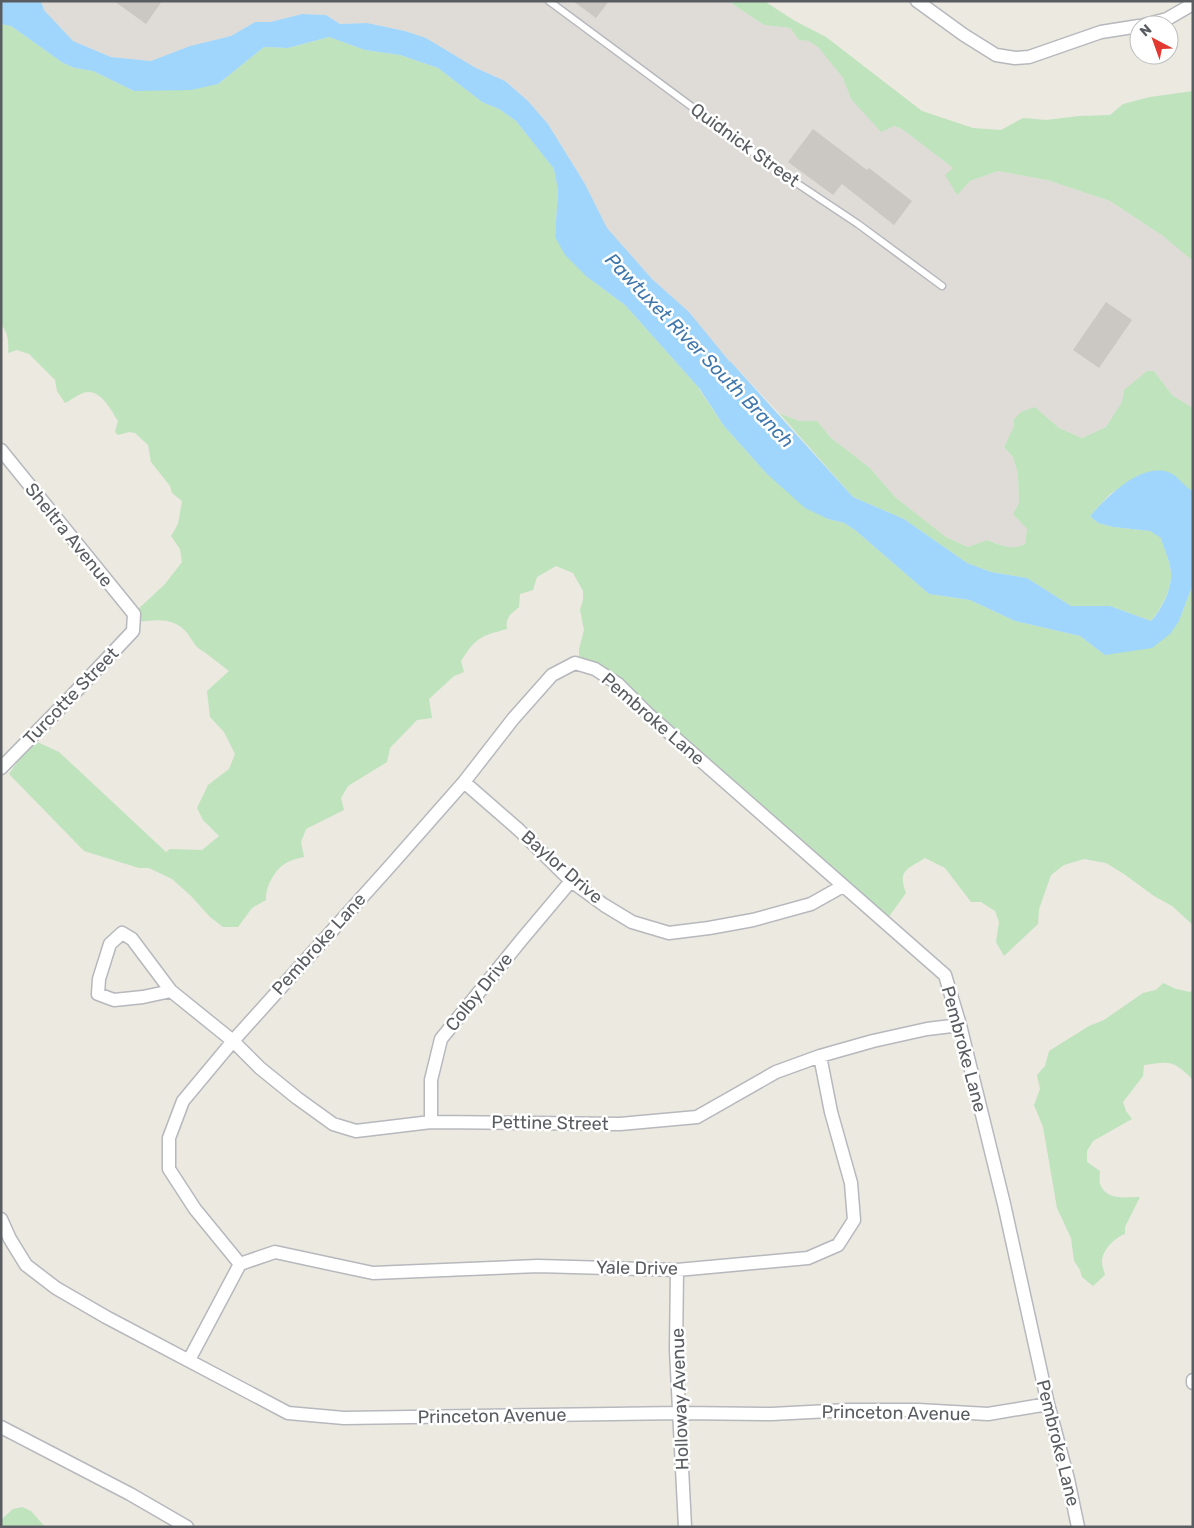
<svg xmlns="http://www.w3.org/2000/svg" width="1194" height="1528" font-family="Rubik,sans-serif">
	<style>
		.industrial { fill: #dfdcd8 }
		.green { fill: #bee3bd }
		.water { fill: #a0d6fb }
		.building { fill: #cbc7c2 }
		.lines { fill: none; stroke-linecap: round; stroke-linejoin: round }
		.service-casing { stroke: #b6b8bd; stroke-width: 9 }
		.minor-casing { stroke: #b6b8bd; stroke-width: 15 }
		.service { stroke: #fff; stroke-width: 6 }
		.minor { stroke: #fff; stroke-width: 12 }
		.labels { text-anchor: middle; stroke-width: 5; stroke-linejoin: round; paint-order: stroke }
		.street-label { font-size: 18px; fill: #595d61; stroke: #fff }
		.water-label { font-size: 19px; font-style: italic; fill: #4078ac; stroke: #fff }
	</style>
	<rect width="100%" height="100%" fill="#ebe9e0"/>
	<path class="industrial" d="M41,1H728L764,25L790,28L799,40L809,41L819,47L843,78L851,99L894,126L902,129L953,168L956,195L970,181L998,171L1047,180L1110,201L1163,236L1189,257L1193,261V408L1172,395L1154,371L1124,390L1123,402L1106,427L1082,438L1059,428L1035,407L1014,419V426L1004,447L1013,457L1018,474L1019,503L1027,529L1025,544L1017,548L1004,546L987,540L968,547L946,537L895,497L870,468L831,438L817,421H799L779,413L731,362L728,363L689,312L652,279L606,228L585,184L548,124L528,101L505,81L476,68L426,38L405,31L367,23L340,24L326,15L302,14L270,22H255L231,36L190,46L151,61L111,57L73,41L44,10Z"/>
	<path class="green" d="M728,1H764L795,21L826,37L922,111L973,128L1001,130L1023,118L1046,120L1079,116L1110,115L1123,104L1150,97L1193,91V261L1163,236L1110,201L1047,180L998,171L970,181L957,195L945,175L953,168L902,129L894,126L881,132L851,99L843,78L819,48L809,41L799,40L790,28L764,25Z
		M1,24L11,26L63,63L75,68L93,71L134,91L218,84L264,47L288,48L329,37L365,50L400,55L438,68L482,102L499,109L516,121L554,169L558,190L555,237L587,277L625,305L699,388V389L724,426L767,474L828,519L844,523L855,530L929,594L970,600L1015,621L1080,636L1105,655L1179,621L1193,584V925L1172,906L1154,896L1124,874L1106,863L1084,859L1064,865L1051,875L1039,909L1038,924L1004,956L996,942L999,922L995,911L981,902H971L945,868L925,858C908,869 897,870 906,893L885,922L620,685L579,663V649L584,630L580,610L583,600V591L573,573L556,566L537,577L533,590L520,594L519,607C511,614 505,617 507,629C481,636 476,637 461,661L464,672L454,676L429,699L432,718L417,720L390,748L387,762L348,786L341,798L344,810L306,829L301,842L304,857C298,858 292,860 288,862C275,868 265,887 266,900L252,908L238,927H223L210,917L191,896L172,879L149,868H139L84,851L9,774L22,755L35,741L59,752L166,852L170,849L202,850L219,836L203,820L197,808L208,785L229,769L235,754L224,732L210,717L207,691L229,671L203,651C196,648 192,640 188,634C173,615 154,621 134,622V613L165,584L182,562L180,549L171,536L178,524L182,501L172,493L170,486L151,462L148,445L135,433L129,432L118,435L115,432L118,421C111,410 100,387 83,393C77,395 71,400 65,403L57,391L55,380L29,354L17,350L8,353C9,341 8,333 1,324Z
		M1147,371H1154L1172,395L1193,408V491L1139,475L1110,494L1090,516L1098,523L1113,527L1150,531L1161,537C1164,549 1170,561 1171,573C1172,589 1161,609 1151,621L1110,606H1071L1027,578L991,572L967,563L904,519L853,497L779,413L799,421H817L831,438L870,468L895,497L946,537L968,547L987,540C1000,545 1012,551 1025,544L1027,529L1013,514L1019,503L1018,474L1013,457L1004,447L1014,426V419L1021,412L1035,407L1059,428L1082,438L1106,427L1122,402L1124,390Z
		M1163,983L1176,989L1190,992L1193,990V1080C1174,1060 1170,1061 1144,1065L1143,1076L1123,1102L1126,1111L1132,1119L1093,1141L1087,1151V1162L1100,1171C1100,1174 1099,1180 1100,1184C1106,1201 1126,1197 1140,1197L1125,1227V1234C1114,1238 1102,1250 1102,1262C1102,1266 1104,1271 1105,1275L1093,1286L1082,1277L1080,1270L1074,1261L1071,1238L1057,1208L1043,1127L1034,1105L1040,1089L1037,1075L1045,1066L1049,1051L1089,1026L1104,1020L1143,993L1156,990Z
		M22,1507L31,1511L45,1527H1V1520L13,1509Z"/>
	<path class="water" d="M1,1H41L44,10L73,41L111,57L151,61L190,46L231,36L255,22H270L302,14L326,15L340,24L367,23L405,31L426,38L476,68L505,81L528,101L548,124L585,184L607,228L652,279L689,312L729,361L728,363L730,361L853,497L904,519L967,563L991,572L1027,578L1071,606H1110L1151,621C1162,609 1172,589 1171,573C1170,561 1164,549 1161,538L1150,531L1113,527L1098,523L1090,516C1107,497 1140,463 1168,472C1178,475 1184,487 1193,491V584L1179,621L1170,634L1152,648L1105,655L1080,636L1015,621L970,600L929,594L855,530L844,523L828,519L805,508L767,474L724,426L699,388L625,305L587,277L565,255L555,237L558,190L554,169L516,121L499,109L482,102L438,68L400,55L365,50L329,37L288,48L264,47L218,84L191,90L134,91L93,71L75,68L63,63L11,26L1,24Z"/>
	<path class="building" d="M114,1H162L146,24Z
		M573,1H609L596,18Z
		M813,129L867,170L869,168L912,201L894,225L842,184L833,195L788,162Z
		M1106,302L1132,320L1099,368L1073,350Z"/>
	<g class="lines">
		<g class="service-casing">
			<path id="service" d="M549,1L780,172L858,224L942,286"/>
		</g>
		<g class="minor-casing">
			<path id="minor" d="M917,1L964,35L996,55L1015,58L1029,57L1101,32L1139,26
				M1144,25L1167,19L1193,4
				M1,450L134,614L133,631L66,702L1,768
				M464,782L519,830L571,881L604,905L632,922L669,933L709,928L753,920L811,904L843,886
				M122,933L132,939L171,991L143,997L114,1000L98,994L99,979L110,944Z
				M171,991L233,1041L260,1068L297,1098L333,1124L356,1131L431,1122L620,1124L697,1117L776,1072L820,1056L873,1041L927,1029L960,1025
				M431,1122V1080L441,1039L523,938L571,881
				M1,1219L10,1239L26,1265L56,1288L106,1317L288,1413L344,1418L680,1413L772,1414L848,1410H918L988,1414L1048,1404
				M240,1264L195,1209L169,1169V1138L183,1101L233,1041L391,865L464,782L513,719L552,675L575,663L595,669L618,684L649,715L945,975L960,1025L1004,1204L1048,1404L1068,1479L1078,1527
				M240,1264L275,1252L373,1273L538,1266L677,1270L808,1258L838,1245L854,1220L851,1183L831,1112L820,1056
				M677,1270L676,1350L685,1527
				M189,1360L240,1264
				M1193,1380V1383
				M1,1427L130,1494L187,1527"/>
		</g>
		<use href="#service" class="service"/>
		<use href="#minor" class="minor"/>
	</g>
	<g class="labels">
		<g class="street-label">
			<text transform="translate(745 145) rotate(36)" y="6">Quidnick Street</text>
			<text transform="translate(69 535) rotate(51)" y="6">Sheltra Avenue</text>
			<text transform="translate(71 696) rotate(-46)" y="6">Turcotte Street</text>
			<text transform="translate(653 719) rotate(41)" y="6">Pembroke Lane</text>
			<text transform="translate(562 867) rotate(41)" y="6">Baylor Drive</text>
			<text transform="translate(319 944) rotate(-48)" y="6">Pembroke Lane</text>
			<text transform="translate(479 992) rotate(-51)" y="6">Colby Drive</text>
			<text transform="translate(964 1049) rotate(75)" y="6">Pembroke Lane</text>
			<text transform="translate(550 1123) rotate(1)" y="6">Pettine Street</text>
			<text transform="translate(637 1268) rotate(1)" y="6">Yale Drive</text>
			<text transform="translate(680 1399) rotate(-92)" y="6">Holloway Avenue</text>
			<text transform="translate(896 1413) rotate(1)" y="6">Princeton Avenue</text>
			<text transform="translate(492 1416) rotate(-1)" y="6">Princeton Avenue</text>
			<text transform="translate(1058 1443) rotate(76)" y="6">Pembroke Lane</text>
		</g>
		<g class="water-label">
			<text transform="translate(700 350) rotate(46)" y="7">Pawtuxet River South Branch</text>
		</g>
	</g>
	<rect width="1194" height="1528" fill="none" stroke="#595d61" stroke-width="5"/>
	<g transform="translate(1154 40) rotate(319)"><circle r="24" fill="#ffffff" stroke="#bdbec0"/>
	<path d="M0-4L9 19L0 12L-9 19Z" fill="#e13930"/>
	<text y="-8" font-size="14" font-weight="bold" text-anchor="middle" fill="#595d61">N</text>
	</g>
</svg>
